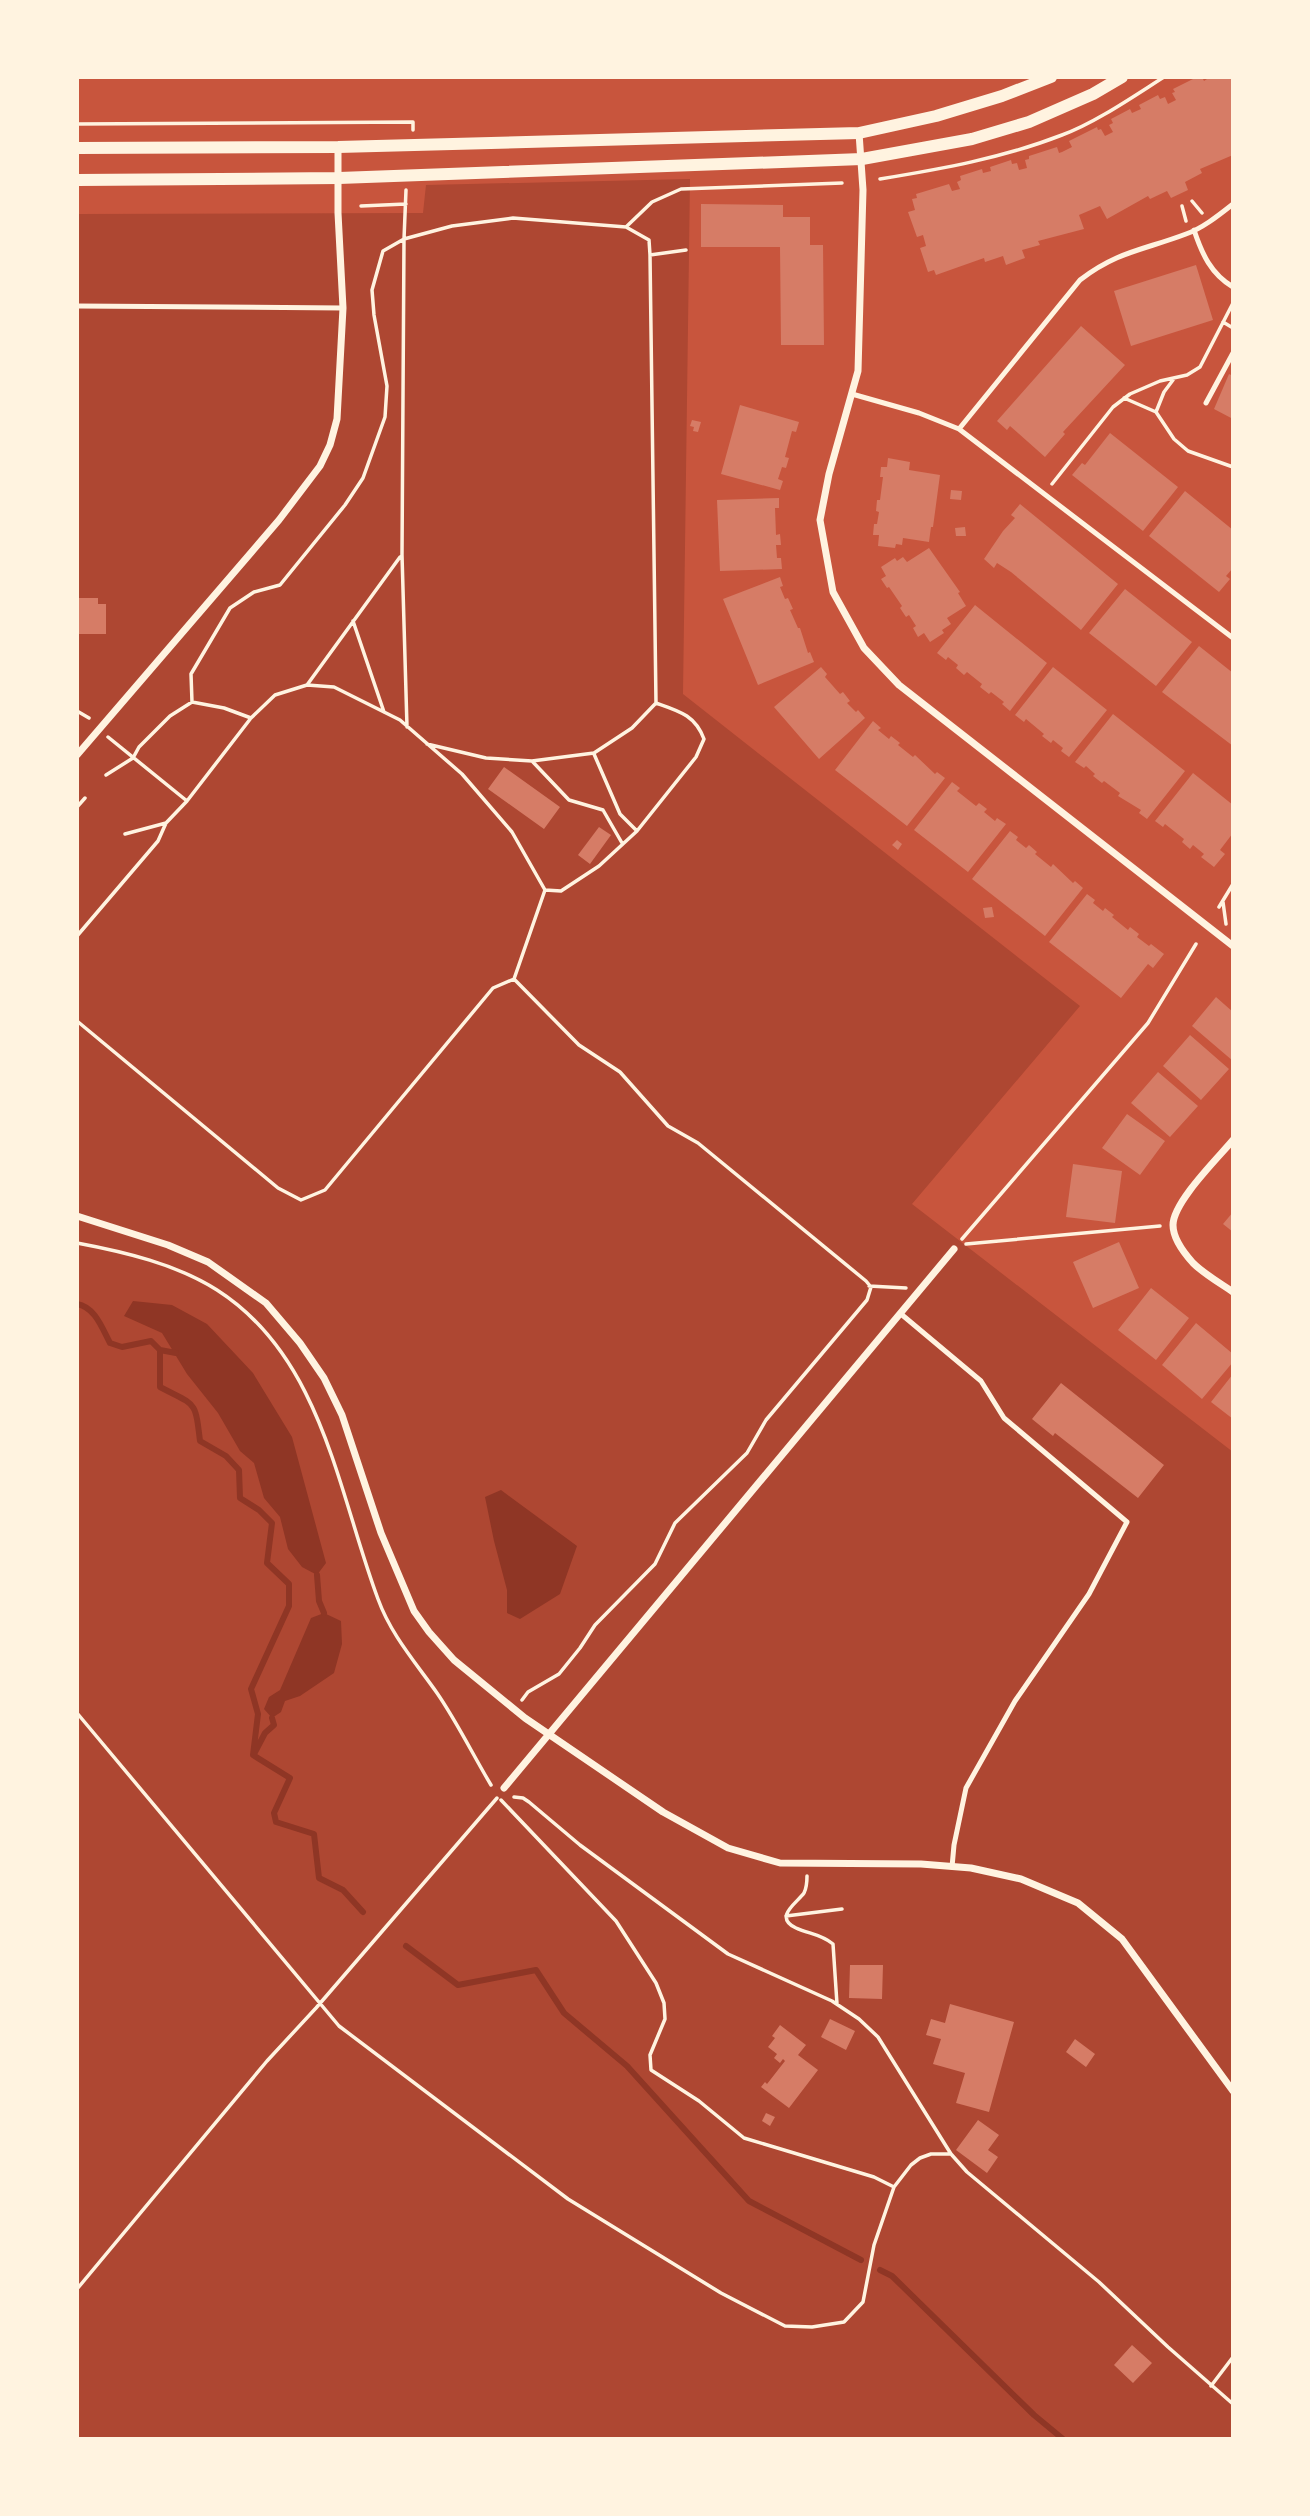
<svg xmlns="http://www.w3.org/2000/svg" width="1310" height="2516" font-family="'Work Sans',sans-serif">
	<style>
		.green { fill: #ae4732 }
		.water { fill: #8f3625 }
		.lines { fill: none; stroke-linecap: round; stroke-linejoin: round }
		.stream { stroke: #8f3625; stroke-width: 6 }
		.building { fill: #d67c66 }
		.path { stroke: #fff3e0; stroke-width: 3.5 }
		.service { stroke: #fff3e0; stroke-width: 5 }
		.minor { stroke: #fff3e0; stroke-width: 7 }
		.tertiary { stroke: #fff3e0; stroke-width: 12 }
	</style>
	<rect width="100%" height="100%" fill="#c8553d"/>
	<path class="green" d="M690,179L683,694L1080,1006L912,1204L1233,1452V2439H77V214L423,213L426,185Z"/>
	<path class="water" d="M133,1301L172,1305L207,1324L253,1373L292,1437L326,1563L317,1575L302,1567L288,1549L280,1517L264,1498L254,1463L240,1451L218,1413L187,1374L162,1333L124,1316Z
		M501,1490L577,1546L560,1594L520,1619L507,1613V1590L494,1541L485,1497Z
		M324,1613L341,1621L342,1644L334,1673L300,1696L285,1701L281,1712L272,1718L264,1709L269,1697L280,1690L311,1618Z"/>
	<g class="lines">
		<path class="stream" d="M77,1304C95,1307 102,1328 110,1343L122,1347L151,1341L160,1350V1387C196,1406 195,1399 200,1441L226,1456L239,1470L240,1498L259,1510L272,1523L267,1563L289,1584V1606L251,1689L258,1714L253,1755L290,1778L274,1813L276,1822L314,1834L319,1878L343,1890L363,1912
			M160,1350L176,1353
			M317,1575L319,1601L324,1613
			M254,1754L265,1733L274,1725L272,1718
			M406,1946L458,1985L536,1970L564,2013L627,2066L749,2201L861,2260
			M880,2270L892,2276L1034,2415L1063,2439"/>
	</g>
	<path class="building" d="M1197,77H1202L1204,81L1210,77H1233V155L1200,169L1202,173L1185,182L1188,190L1171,198L1167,191L1150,199L1148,196L1107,219L1100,206L1079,215L1084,229L1038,241L1040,245L1022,250L1025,258L1006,265L1003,256L985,262L984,258L936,275L934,270L928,272L920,248L926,246L923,235L917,237L908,212L915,210L912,199L917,198L916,194L949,184L952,191L960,189L957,182L961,180L960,176L982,169L983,173L991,171L990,167L1011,160L1012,164L1017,163L1019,170L1027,168L1025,160L1029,159V156L1057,147L1059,153L1062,152L1072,147L1069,141L1097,127L1098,130L1101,129L1105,136L1113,132L1109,125L1113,123L1111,119L1130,109L1132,113L1141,109L1139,105L1158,95L1160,99L1165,97L1168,104L1176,100L1172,93L1175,92L1173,89Z
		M701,204L783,205V217H810V245H823L824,345H781L780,247H701Z
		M1196,265L1213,320L1131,346L1114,291Z
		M1081,326L1125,365L1063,432L1065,434L1045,457L1010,426L1007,430L997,421Z
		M1229,374L1233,376V419L1214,409Z
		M740,405L799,422L796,432L792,431L785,457L789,458L786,468L782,467L778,479L783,481L780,490L721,474Z
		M692,420L701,422L698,432L693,431L694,427L690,426Z
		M1110,433L1178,487L1143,531L1072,475L1082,463L1085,465Z
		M888,458L910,462L909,470L940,475L933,527H931L929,542L903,538L902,545L896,544L895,548L878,546L879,535H873L874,524H877L879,512L876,511L877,500H880L883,477H880L881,467H887Z
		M951,490L962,491L961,500L950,499Z
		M1185,491L1233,530V568L1226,576L1230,579L1219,592L1149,536Z
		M779,498V508H775L776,535L780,534L781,545H776L777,558H781L782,569L720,571L717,500Z
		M1020,504L1118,584L1081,630L1011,572L997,563L994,568L984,559L1003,531L1015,518L1011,515Z
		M965,527L966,536H956L955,528Z
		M929,548L960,592L958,593L966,606L947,618L951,624L942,630L944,633L930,642L924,633L918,637L913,628L916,626L909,615L906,617L900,608L902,606L889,587L887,588L881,579L886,576L881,567L895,558L897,561L903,557L907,562Z
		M780,577L783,586L780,587L785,599L788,598L793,609L790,610L798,628H800L808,653L810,652L814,662L758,685L723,599Z
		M1125,589L1192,642L1156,686L1089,633Z
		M77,598H98V604H106V634H77Z
		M975,605L1047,663L1010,711L1002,704L1004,702L991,692L989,694L980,687L982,684L967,672L964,675L956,668L958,665L948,657L946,660L937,653Z
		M1199,646L1233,673V746L1162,692Z
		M821,667L827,674L825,677L840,694L843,692L850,701L847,703L856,712L858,710L865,718L819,759L774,707Z
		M1053,667L1107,710L1069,757L1061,751L1063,748L1053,740L1051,743L1042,736L1044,734L1026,719L1024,722L1015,715Z
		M1113,714L1185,771L1147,819L1139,813L1141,810L1118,796L1120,793L1104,781L1102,783L1093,776L1095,774L1086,766L1084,768L1075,762Z
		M873,721L881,728L878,730L889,739L891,736L900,743L898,745L913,757L915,755L935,774L937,772L945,778L907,826L835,770Z
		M504,767L560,807L544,829L488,789Z
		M1193,773L1233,805V833L1220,850L1225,854L1214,867L1201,857L1204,854L1193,845L1190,849L1182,842L1184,839L1165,824L1163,827L1155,821Z
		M952,782L960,788L957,791L976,806L979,803L987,809L984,812L995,821L997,818L1006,824L968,872L914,830Z
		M599,827L611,835L590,864L578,855Z
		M1010,831L1018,837L1016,840L1026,848L1029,845L1037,852L1035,854L1051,867L1053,864L1073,883L1075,881L1083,888L1045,936L972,879Z
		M897,840L902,844L898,850L892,845Z
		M1087,894L1095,900L1093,903L1103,911L1105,908L1114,915L1112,917L1128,930L1130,927L1139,934L1137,937L1149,946L1151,944L1164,954L1153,968L1148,964L1121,998L1049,942Z
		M992,907L994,917L985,918L983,908Z
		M1216,997L1233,1012V1061L1192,1026Z
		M1190,1035L1229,1069L1201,1100L1163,1066Z
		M1158,1072L1198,1106L1170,1137L1131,1103Z
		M1127,1114L1165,1141L1140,1175L1102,1148Z
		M1073,1164L1122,1171L1115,1223L1066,1217Z
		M1233,1212V1232L1223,1224Z
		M1119,1242L1139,1288L1093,1308L1073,1262Z
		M1151,1288L1189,1318L1156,1360L1118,1330Z
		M1196,1323L1233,1354V1362L1202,1399L1162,1365Z
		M1233,1374V1419L1211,1402Z
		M1061,1383L1164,1465L1138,1498L1055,1433L1053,1436L1032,1419Z
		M850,1965H883L882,1999L849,1998Z
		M950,2004L1014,2022L989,2112L956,2103L965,2073L933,2064L941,2039L926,2035L931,2019L945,2023Z
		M830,2019L855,2031L846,2050L821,2037Z
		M780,2025L806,2045L798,2055L818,2070L789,2108L761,2087L765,2082L767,2084L785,2061L783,2059L780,2063L774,2058L777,2054L768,2047L775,2038L772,2036Z
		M1075,2039L1095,2054L1086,2067L1066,2052Z
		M766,2113L775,2117L770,2126L762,2121Z
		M978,2120L999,2135L988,2150L998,2157L987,2173L956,2150Z
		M1132,2345L1152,2363L1133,2383L1114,2365Z"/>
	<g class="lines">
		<path class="path" d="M77,124L413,122V130
			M880,179C941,169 1003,158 1062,135C1095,123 1134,96 1164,77
			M406,190L404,239L402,555L407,727
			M1192,201L1202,213
			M361,206L406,204
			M1182,206L1186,221
			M626,227L652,202L681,189L842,183
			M650,255L686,250
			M1223,322L1233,328
			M1124,398L1156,412L1174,439L1188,451L1233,467
			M1156,412L1164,392L1173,380
			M1052,484L1113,407L1130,394L1160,381L1187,375L1200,367L1233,303
			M353,621L384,712
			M307,685L400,557
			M192,702L191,674L230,608L254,592L280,585L345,505L363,478L385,417L387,386L374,315L372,290L383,251L404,239L452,226L513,218L626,227L649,240L650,255L656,703L632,728L594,753L532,761L486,758L427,744
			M77,711L89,718
			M108,737L187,801
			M594,754L620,814L637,831
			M532,761L569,800L603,810L622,843
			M106,775L133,758L139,747L170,716L192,702L224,708L251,718
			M77,807L85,798
			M125,834L166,823
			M545,890L561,891L599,866L637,831L696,757L704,739C695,715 679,711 656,703
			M1223,902L1226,924
			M1219,907L1233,884
			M77,936L158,841L166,823L187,801L251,718L275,695L307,685L334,687L400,720L462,774L512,832L545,890L514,979L493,988L325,1190L301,1200L278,1188L77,1021
			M514,979L579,1045L620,1072L668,1126L698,1143L866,1281L871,1287L867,1300L766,1420L747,1453L675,1523L655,1564L595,1625L580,1648L559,1674L528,1692L522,1700
			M962,1239L1148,1023L1196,944
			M77,1243C125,1252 176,1264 217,1290C322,1357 338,1492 378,1599C391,1635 416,1663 437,1693C457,1722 473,1755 491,1785
			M966,1244L1160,1226
			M869,1286L906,1288
			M77,1713L339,2026L568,2199L721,2293L785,2326L812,2327L844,2322L863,2302L874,2245L894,2187L911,2165L920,2158L931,2154H951
			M514,1797L523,1798L529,1802L580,1845L728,1954L832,2001L859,2019L878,2037L951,2154L967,2172L1099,2282L1168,2347L1233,2404
			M501,1800L616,1921L656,1983L664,2003L665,2019L650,2055L651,2070L699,2101L744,2138L874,2177L894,2187
			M807,1876C807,1882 807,1887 804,1893C797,1903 773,1917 796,1928C809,1934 821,1934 833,1944L837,2004
			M786,1916L842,1909
			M77,2289L267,2061L316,2008L497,1798
			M1211,2386L1233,2357"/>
		<path class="service" d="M1194,230C1202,254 1211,274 1233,287
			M77,306L343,308
			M852,394L919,413L959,429L1233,638
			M1206,403L1233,353
			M959,429L1080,280C1118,251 1144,250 1186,234C1203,228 1219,215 1233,204
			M901,1314L981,1381L1004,1418L1127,1522L1089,1594L1015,1701L966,1788L954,1845L952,1867"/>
		<path class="minor" d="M859,133L863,190L858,371L829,474L820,520L833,592L864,648L899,685L1233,946
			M77,755L279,520L320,466L330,445L337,419L343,308L338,213V147
			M1233,1140C1218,1158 1173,1202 1173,1225C1173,1238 1184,1253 1193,1263C1204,1274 1220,1283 1233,1292
			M77,1216L168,1245L208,1262L266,1303L300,1343L324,1378L342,1415L381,1533L414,1611L429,1632L454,1660L525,1718L663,1812L728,1848L780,1863L921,1864L971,1868L1021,1879L1078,1903L1122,1939L1233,2091
			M504,1788L954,1249"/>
		<path class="tertiary" d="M77,148L338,147L859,133L936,116L1002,96L1051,77
			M77,180L339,178L862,159L972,139L1029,122L1093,94L1122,77"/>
	</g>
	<rect width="1310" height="2516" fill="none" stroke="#fff3e0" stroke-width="158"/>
</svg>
